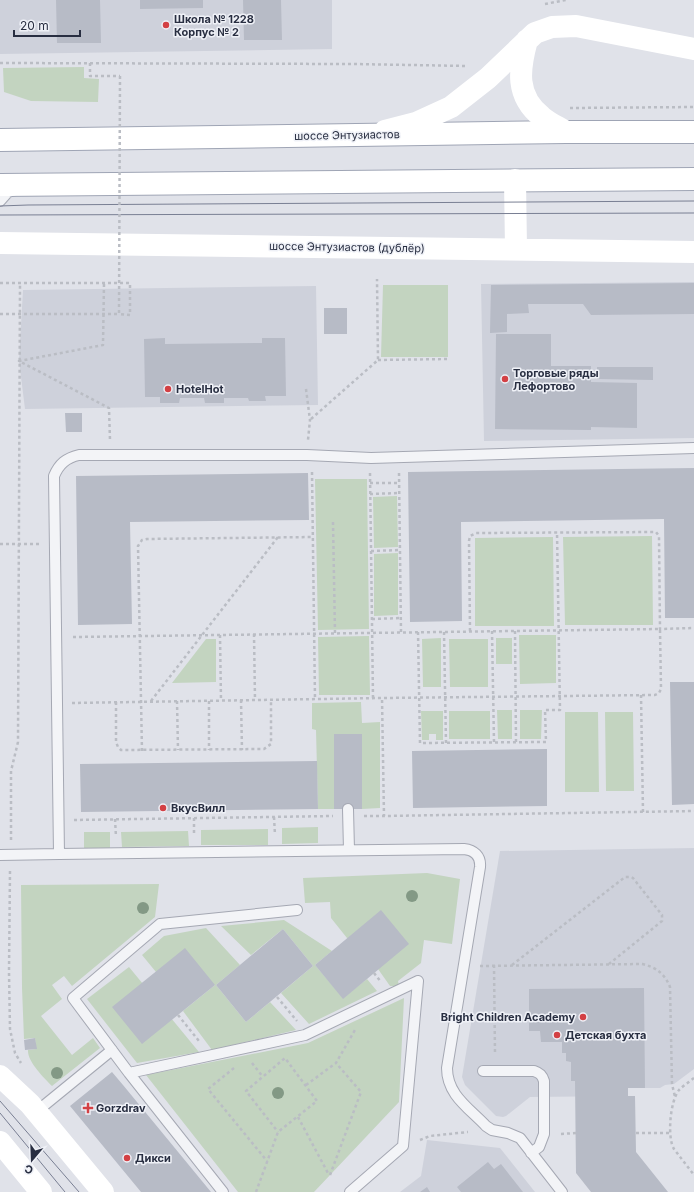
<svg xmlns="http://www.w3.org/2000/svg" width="694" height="1192" font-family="Inter,sans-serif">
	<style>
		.built { fill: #ced1db }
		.green { fill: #c3d4c0 }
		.building { fill: #b7bbc6 }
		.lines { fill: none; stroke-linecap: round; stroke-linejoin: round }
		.lane-casing { stroke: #a5a8b3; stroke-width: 12 }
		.primary-casing { stroke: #9fa5b5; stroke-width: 24 }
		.path { stroke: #babdc4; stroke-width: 2.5; stroke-dasharray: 3 3; stroke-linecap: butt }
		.lane { stroke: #f3f4f7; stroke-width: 10 }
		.secondary { stroke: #fff; stroke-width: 22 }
		.primary { stroke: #fff; stroke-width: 22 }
		.tram { stroke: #797f93; stroke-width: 1 }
		.path-bridge { stroke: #babdc4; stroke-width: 2.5; stroke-dasharray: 3 3; stroke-linecap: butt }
		.tree { fill: #839985 }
		.poi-dot { fill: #d34044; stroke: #eff1f7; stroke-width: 1.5 }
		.labels { text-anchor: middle; stroke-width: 3; stroke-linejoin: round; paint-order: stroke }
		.poi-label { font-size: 11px; font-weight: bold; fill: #282e41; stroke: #eff1f7; text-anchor: start }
		.street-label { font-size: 11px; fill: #282e41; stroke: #eff1f7 }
	</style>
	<rect width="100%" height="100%" fill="#e0e2e9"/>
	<path class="built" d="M0,0H332V49L0,54Z
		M694,282V438L484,441L481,284Z
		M316,286L318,405L25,409L19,361L23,290Z
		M694,848V1069L674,1084L665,1085L660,1088H628V1096L530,1097L506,1116L503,1117L496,1116L465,1085L462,1077L500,851Z
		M427,1140L500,1148L535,1192H400L421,1176Z"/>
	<path class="green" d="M84,67V78L99,79L98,102L31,101L4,92L3,68Z
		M383,285H448V357H381Z
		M315,479H367L369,629L318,630Z
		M397,496L398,547L374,548L373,497Z
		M652,536L653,625H565L563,537Z
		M553,537L554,626H475V538Z
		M398,553V615L374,616V554Z
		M519,635H556V683L520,684Z
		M369,636L370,695H319L318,637Z
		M441,638V687H423L422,639Z
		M496,638H512V664H496Z
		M206,639H216V682L172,683Z
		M449,639H488V687H450Z
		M361,702L362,723L380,722V808L362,809V734H334V809H318L316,730L312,729V703Z
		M497,710H512V739H498Z
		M520,710H542L541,739H520Z
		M421,711H443V740H436V734H429V740H422Z
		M449,711H490V739H449Z
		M565,712H598L599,792H565Z
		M605,712H633L634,791H606Z
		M318,827V843L282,844V828Z
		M268,829V845H201V830Z
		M188,831L189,846L122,847L121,832Z
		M84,832H110V848H84Z
		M427,873L460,879L452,944L424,940L421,963L398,981L399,986H390L378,969L347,938L331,918L330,902L305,903L303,878Z
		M159,884L155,917L72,986L64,976L52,985L62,999L41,1016L72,1055L93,1038L100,1048L52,1086C44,1078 27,1061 28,1050L36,1049L35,1038L24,1039L22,988L21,885Z
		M284,920L332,951L315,965L343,998L367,979L377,991L309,1024L281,993L313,966L283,929L251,955L221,926Z
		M206,928L240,965L216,985L246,1022L270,1002L296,1030L212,1050L183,1011L215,985L156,972L142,955L164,936Z
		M129,967L199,1052L137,1063L87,999Z
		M404,998L399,1102L314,1192H238L146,1075L308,1043Z"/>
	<path class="building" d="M56,0H100L101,43H57Z
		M140,0H203V8L140,9Z
		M243,0H281L282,40H244Z
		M694,283V314L591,315L583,304H528L529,313L507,314V332L490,333L491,285Z
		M324,308H347V334H324Z
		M496,334H551V366H591V382L637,383V428L591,427V430L495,429Z
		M165,338V344L262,343V338H285L286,396H265L266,401H249L248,398H224V403H205L204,398H180L179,403H160V397H145L144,339Z
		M597,367H653V380L597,379Z
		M65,413H82V432H66Z
		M694,468V618H665L664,519L461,522L462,621L410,622L408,472Z
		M308,473L309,520L130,522L132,624L78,625L76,476Z
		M670,682H694V804L672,805Z
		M334,734H362V809H334Z
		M547,749V806L413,808L412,751Z
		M317,761L318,809L81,812L80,764Z
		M381,910L409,944L343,999L315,965Z
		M283,929L313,966L246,1022L216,985Z
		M185,948L215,985L142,1044L112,1007Z
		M644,988L645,1088H628V1096H635L636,1152L668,1192H591L576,1173L575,1081H571V1062L566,1061V1053H562V1042H541L540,1031H529V989Z
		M35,1038L37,1049L25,1050L24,1040Z
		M112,1072L123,1085L211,1192H141L70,1106Z
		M488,1162L494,1169L501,1164L523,1192H461L457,1187Z
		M427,1187L430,1192H420Z"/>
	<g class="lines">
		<g class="lane-casing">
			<path id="lane" d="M0,201L8,192L16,190
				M348,809L349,850
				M59,854L464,849C474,850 481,856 480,867L447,1068C447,1095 469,1108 486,1126L492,1130L508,1133L520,1138L562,1192
				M0,855L59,854L54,476C59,464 66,458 79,455H307L371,458L694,448
				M483,1071H534C540,1073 542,1075 544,1081V1134L539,1147L531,1153
				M129,1073L305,1035L418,981
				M36,1112L112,1050
				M223,1192L129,1073L73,998L160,924L297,910
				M350,1192L403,1146L418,981"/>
		</g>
		<g class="primary-casing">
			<path id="primary" d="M0,140L566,132H694
				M0,185L694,179"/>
		</g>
		<path class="path" d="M545,4L566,0
			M0,63L353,64L468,66
			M90,63V76H120
			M570,108L694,107
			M0,283H130V315L119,314
			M104,284L103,345L19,361L109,408L110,440
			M378,360L450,359
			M306,389L310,420L308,440
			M311,419L378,360L377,279
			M312,472L315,699
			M370,473L373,698
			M399,473L401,632
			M370,483H400
			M370,494L400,493
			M333,522L335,633
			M0,544H39
			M371,551L400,550
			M372,619L401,618
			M470,631L469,541L470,536L476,533L656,532L659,536L660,629L694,628
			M492,631L494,742
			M515,631L516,742
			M418,632L420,743L546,742L545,710H560L557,532
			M444,632L446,743
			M254,634L255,700
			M220,635L221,701
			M73,637L660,629L661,689L659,693L655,695L382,698
			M641,695L643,812
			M241,700L242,750
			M151,701L278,537
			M177,701L178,750
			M209,701V750
			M116,702V742L118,747L121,750L264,749L271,744V700
			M72,703L382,698L384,816L694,811
			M142,751L138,546L142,540L147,539L313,537
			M364,816H384
			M274,817L275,835
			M194,818V836
			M115,819L116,837
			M74,820L333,816
			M11,840V771L18,742L20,283
			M10,871L9,972L10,1029L15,1053L21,1063
			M494,965L495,1054
			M512,965L625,877H631L633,878L662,915V921L609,964
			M480,966L642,964C656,967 665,974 670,987L672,1084L675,1097
			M374,973L381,982
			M277,997L297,1021
			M178,1015L199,1041
			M252,1063L263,1077
			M234,1068L208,1089L267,1161
			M694,1078C689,1082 683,1086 679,1090C670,1101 667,1138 674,1149L694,1175
			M306,1085L336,1063L355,1030
			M298,1117L329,1175
			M636,1133H670
			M561,1134L576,1133
			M420,1140L430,1136L468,1132
			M330,1175L361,1092L336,1063
			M256,1192L278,1132L317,1101L285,1058L246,1091L278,1132"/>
		<use href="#lane" class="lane"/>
		<path class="secondary" d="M527,40C519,69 515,96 542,117C549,123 558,127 566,132
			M385,131L416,123L451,107L488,78L535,33L552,27L576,26L694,49
			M515,180L516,249
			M0,243L694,252
			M0,1076L30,1104L103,1192
			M0,1142L41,1192"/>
		<use href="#primary" class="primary"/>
		<path class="tram" d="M0,206L28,205L694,201
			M0,215L694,213
			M0,1101L79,1192
			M0,1113L65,1192"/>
		<path class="path-bridge" d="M0,314H119L120,76"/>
	</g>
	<g class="tree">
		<circle cx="412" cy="896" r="6"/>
		<circle cx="143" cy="908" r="6"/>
		<circle cx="57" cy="1073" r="6"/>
		<circle cx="278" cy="1093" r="6"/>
	</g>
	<g class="poi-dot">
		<circle cx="166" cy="25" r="4"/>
		<circle cx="505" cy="379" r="4"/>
		<circle cx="168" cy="389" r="4"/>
		<circle cx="163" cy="808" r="4"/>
		<circle cx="583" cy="1017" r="4"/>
		<circle cx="557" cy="1035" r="4"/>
		<path d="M86 1102h4v4h4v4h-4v4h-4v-4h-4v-4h4z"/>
		<circle cx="127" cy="1158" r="4"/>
	</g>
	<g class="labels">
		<g class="poi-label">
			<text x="174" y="23">Школа № 1228<tspan x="174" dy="13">Корпус № 2</tspan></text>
			<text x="513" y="377">Торговые ряды<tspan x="513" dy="13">Лефортово</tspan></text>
			<text x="176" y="393">HotelHot</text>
			<text x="171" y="812">ВкусВилл</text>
			<text x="575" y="1021" text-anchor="end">Bright Children Academy</text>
			<text x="565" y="1039">Детская бухта</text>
			<text x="96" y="1112">Gorzdrav</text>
			<text x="135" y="1162">Дикси</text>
		</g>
		<g class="street-label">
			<text transform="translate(347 135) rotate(-1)" y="4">шоссе Энтузиастов</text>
			<text transform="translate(347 247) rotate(1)" y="4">шоссе Энтузиастов (дублёр)</text>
		</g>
	</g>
	<g transform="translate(32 1160) rotate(199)" stroke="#eff1f7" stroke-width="3" paint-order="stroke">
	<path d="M0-3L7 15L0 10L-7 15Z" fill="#282e41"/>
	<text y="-6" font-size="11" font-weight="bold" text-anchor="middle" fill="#282e41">С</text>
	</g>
	<path d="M14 30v6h66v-6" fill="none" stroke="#282e41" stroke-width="2"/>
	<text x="20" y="30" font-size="12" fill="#282e41" stroke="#eff1f7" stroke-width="3" paint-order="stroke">20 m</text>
</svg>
